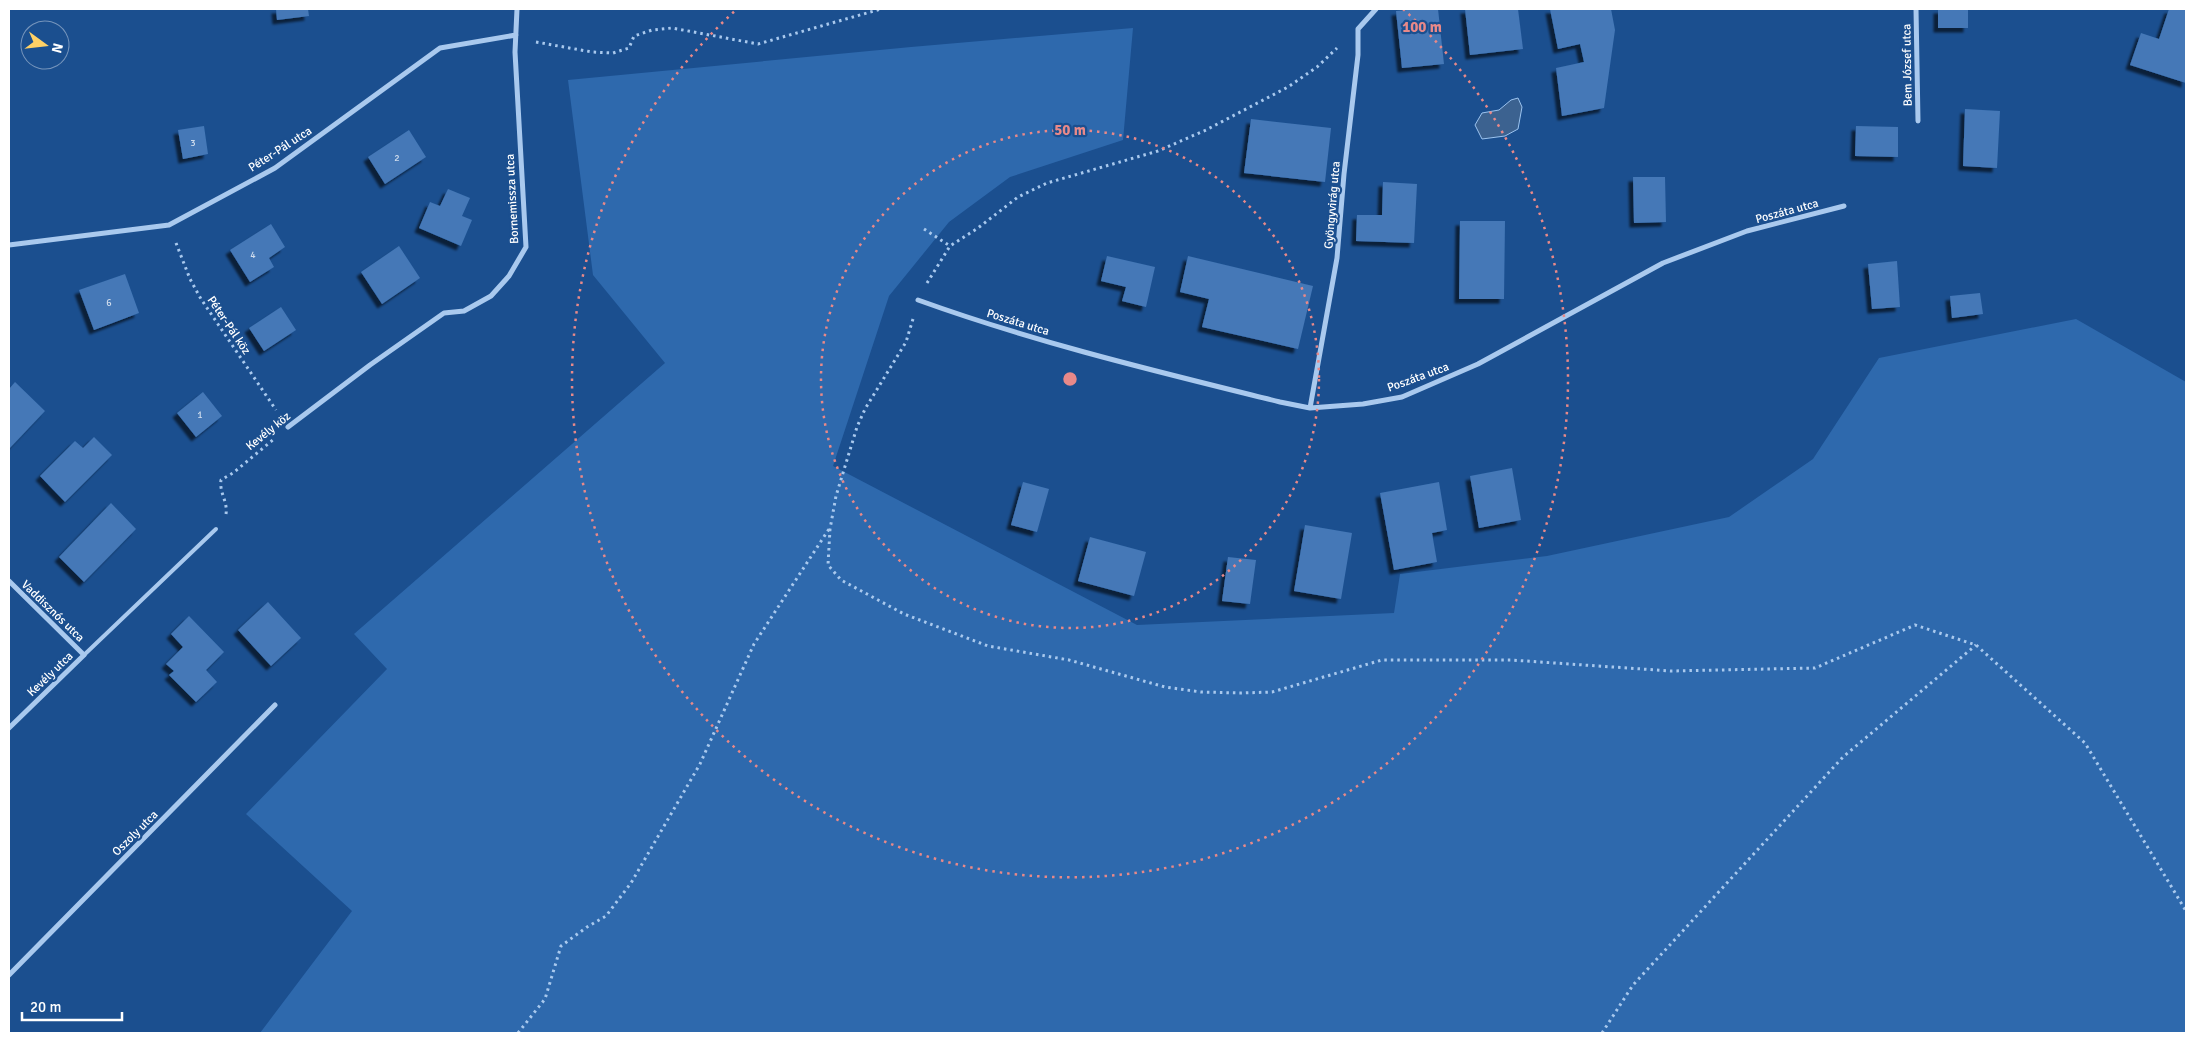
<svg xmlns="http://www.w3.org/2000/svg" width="2195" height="1042" font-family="Signika,sans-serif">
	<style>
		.green { fill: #2e69ad }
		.water { fill: #3c6290; stroke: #9cc4f0 }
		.building { fill: #4478b7; filter: url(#shadow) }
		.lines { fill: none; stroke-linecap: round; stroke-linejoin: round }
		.path { stroke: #a9c9ee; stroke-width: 3; stroke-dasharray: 2.5 4; stroke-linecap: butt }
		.service { stroke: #a9c9ee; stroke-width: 4 }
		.minor { stroke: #a9c9ee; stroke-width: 5 }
		.ring { fill: none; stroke: #e88989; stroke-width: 2.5; stroke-dasharray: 2.5 5 }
		.labels { text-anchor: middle; stroke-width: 4.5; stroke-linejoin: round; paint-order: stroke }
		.number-label { font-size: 10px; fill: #d0dded }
		.street-label { font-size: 12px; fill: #fff; stroke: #1b4f8f }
		.centre { fill: #e88989; stroke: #1b4f8f; stroke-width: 2.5 }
		.ring-label { font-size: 15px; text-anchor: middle; font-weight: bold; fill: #e88989; stroke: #1b4f8f; stroke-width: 4.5; stroke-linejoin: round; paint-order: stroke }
	</style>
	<defs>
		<filter id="shadow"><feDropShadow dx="-4.5" dy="4.5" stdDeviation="1" flood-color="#0009"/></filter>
	</defs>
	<rect width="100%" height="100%" fill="#1b4f8f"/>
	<path class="green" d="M1133,28L1123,140L1010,177L949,222L889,296L833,466L1137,625L1394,613L1400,574L1547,556L1729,517L1813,459L1879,358L2076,319L2186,382V1033H260L352,911L246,814L387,669L354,634L665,363L593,275L568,80L911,47Z"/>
	<path class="water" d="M1518,98L1522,107L1518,129L1505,136L1482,139L1475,125L1482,113L1499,110L1511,100Z"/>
	<path class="building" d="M276,9H308L309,16L277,20Z
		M1418,9H1438L1444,64L1402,68L1396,11Z
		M1465,9H1518L1523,49L1470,55Z
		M1550,9H1611L1615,30L1604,108L1562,116L1556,68L1584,62L1580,44L1558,49Z
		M1938,9H1968V28H1938Z
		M2169,9L2186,10V83L2130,65L2141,33L2159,39Z
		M1965,109L2000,111L1997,168L1963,166Z
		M1251,119L1331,128L1325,182L1244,173Z
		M204,126L208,154L183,159L178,130Z
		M1856,126L1898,127V157L1855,156Z
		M409,130L426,157L385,184L368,157Z
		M1633,177H1665L1666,222L1634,223Z
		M1383,182L1417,184L1414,243L1356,241L1357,215H1382Z
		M448,189L470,198L462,216L472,220L461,246L419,228L430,202L440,206Z
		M1460,221H1505L1504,299H1459Z
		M271,224L285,247L269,258L274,267L250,282L230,250Z
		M399,246L420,278L382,304L361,272Z
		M1107,256L1155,267L1146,307L1122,301L1126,287L1101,281Z
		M1188,256L1313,286L1298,349L1202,327L1209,299L1180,292Z
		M1897,261L1900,307L1872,309L1868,264Z
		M125,274L139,313L94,330L79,290Z
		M1980,293L1983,314L1952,318L1950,296Z
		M281,307L296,330L264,351L249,328Z
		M15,382L45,411L9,449V389Z
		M203,392L222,416L196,437L177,413Z
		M94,437L112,455L65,502L40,476L75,441L83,448Z
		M1512,468L1521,520L1479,528L1470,476Z
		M1023,482L1049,489L1037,532L1011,525Z
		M1439,482L1447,530L1432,533L1437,562L1394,570L1380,493Z
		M111,503L136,529L84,582L59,557Z
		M1305,525L1352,533L1341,599L1294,591Z
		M1090,537L1146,552L1134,596L1078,581Z
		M1228,557L1256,560L1250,604L1222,601Z
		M268,602L301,638L271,666L238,630Z
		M189,616L224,652L206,670L217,682L196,702L169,675L174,671L166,664L183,647L171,634Z"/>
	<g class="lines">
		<path class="path" d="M536,42L592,52L613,53L629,48L634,36L652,30L672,28L758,44L881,9
			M924,229L950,246
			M176,243L190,279L201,299L276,410
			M927,283L950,246L978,228L1018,197L1047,183L1158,151L1206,130L1288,87L1317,67L1337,48
			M913,319L906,342L865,409L857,427L836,496L830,529L828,565L841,580L904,614L988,646L1069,660L1165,687L1201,692L1241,693L1272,692L1382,660H1511L1671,671L1815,668L1915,625L1976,645L2085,743L2186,911
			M226,514C228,502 219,492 221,480L233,473L274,439
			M518,1033L545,999L561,946L587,927L606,916L631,883L700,764L754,644L829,529
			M1602,1033L1633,985L1843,757L1976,645"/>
		<path class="service" d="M84,655L216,529"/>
		<path class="minor" d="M1916,9L1918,121
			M9,245L169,225L275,168L440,48L516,35
			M918,300C1037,343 1159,372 1280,402L1310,408L1363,404L1402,397L1478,364L1663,263L1747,231L1844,206
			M1310,408L1337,258L1344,174L1358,55V29L1376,9
			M288,427L370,365L444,313L464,311L491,296L509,276L526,247L515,52L517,9
			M9,581L84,655L9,728
			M9,975L275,705"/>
	</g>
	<g class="ring">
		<circle cx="1070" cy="379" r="249"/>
		<path d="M1403 9A498 498 0 1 1 737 9"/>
	</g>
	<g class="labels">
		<g class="number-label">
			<text x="193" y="146">3</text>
			<text x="397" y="161">2</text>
			<text x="253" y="258">4</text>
			<text x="109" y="306">6</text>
			<text x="200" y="418">1</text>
		</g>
		<g class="street-label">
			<text transform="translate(1907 65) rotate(-91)" y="4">Bem József utca</text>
			<text transform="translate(280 149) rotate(-33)" y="4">Péter-Pál utca</text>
			<text transform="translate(512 199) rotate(-93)" y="4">Bornemissza utca</text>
			<text transform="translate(1332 205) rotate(-85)" y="4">Gyöngyvirág utca</text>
			<text transform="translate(1787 211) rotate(-15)" y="4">Poszáta utca</text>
			<text transform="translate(1018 322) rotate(17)" y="4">Poszáta utca</text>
			<text transform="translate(229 325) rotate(56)" y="4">Péter-Pál köz</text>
			<text transform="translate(1418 377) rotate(-20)" y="4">Poszáta utca</text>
			<text transform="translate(268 431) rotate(-39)" y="4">Kevély köz</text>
			<text transform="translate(53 611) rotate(44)" y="4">Vaddisznós utca</text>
			<text transform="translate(50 674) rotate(-44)" y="4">Kevély utca</text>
			<text transform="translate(135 833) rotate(-45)" y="4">Oszoly utca</text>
		</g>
	</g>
	<circle cx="1070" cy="379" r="8" class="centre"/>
	<g class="ring-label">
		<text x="1422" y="32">100 m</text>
		<text x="1070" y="135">50 m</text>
	</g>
	<rect width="2195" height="1042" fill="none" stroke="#ffffff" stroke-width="20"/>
	<g transform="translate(45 45) rotate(105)"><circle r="24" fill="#1b4f8f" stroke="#7695bc"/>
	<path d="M0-4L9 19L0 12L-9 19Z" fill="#ffd166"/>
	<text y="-8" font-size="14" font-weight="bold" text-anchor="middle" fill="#ffffff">N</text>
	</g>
	<path d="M22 1012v8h100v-8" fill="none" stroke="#ffffff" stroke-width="2.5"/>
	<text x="30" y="1012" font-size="15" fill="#ffffff" stroke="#1b4f8f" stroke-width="4" paint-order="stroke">20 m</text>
</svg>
